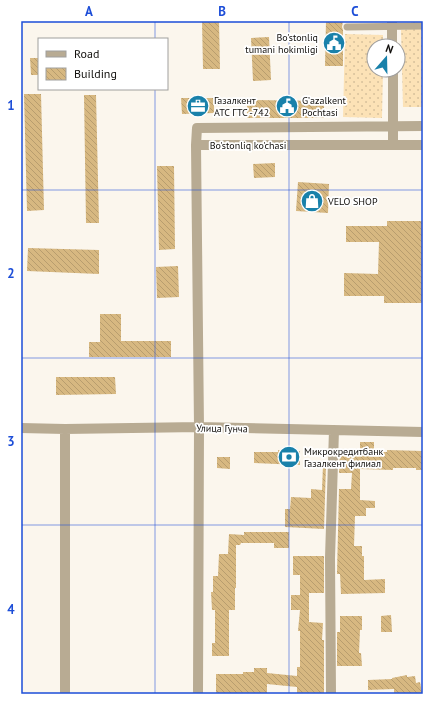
<svg xmlns="http://www.w3.org/2000/svg" width="444" height="715" font-family="'PT Sans',sans-serif">
	<style>
		.grass { fill: url(#grass-dots) }
		.building { fill: url(#building-back-hatch) }
		.lines { fill: none; stroke-linecap: round; stroke-linejoin: round }
		.pedestrian { stroke: #b8ab93; stroke-width: 7 }
		.minor { stroke: #b8ab93; stroke-width: 10 }
		.grid { fill: none; stroke: #1d4ed8; stroke-width: 1; stroke-opacity: 0.55 }
		.labels { text-anchor: middle; stroke-width: 3.5; stroke-linejoin: round; paint-order: stroke }
		.poi-label { font-size: 10px; fill: #110f0c; stroke: #fff; text-anchor: start }
		.street-label { font-size: 10px; fill: #110f0c; stroke: #fff }
		.neatline { fill: none; stroke: #1d4ed8; stroke-width: 1.5 }
		.grid-label { font-size: 13px; text-anchor: middle; font-weight: bold; fill: #1d4ed8 }
	</style>
	<defs>
		<pattern id="grass-dots" width="8" height="8" patternUnits="userSpaceOnUse"><rect width="8" height="8" fill="#fce2b6"/><path d="M2 2h.1M6 6h.1" fill="none" stroke="#d7c19b" stroke-width="1.8" stroke-linecap="round"/></pattern>
		<pattern id="building-back-hatch" width="6" height="6" patternUnits="userSpaceOnUse"><rect width="6" height="6" fill="#d7b881"/><path d="M-1 5l2 2M0 0l6 6M5-1l2 2" fill="none" stroke="#b89d6e"/></pattern>
	</defs>
	<rect width="100%" height="100%" fill="#fbf6ed"/>
	<path class="grass" d="M411,21H423V107H403L401,30L411,29Z
		M345,34L383,35V46H374V70H383L382,118L343,117Z"/>
	<path class="building" d="M202,21H219L220,69H203Z
		M326,21H343L342,27L343,30V66H325Z
		M269,37L271,80L253,81L251,38Z
		M30,58H39V75H31Z
		M24,94H41L44,210L27,211Z
		M84,95H96L99,223H86Z
		M181,98H214V113L182,114Z
		M247,100L324,101V118H247Z
		M275,163V177L254,178L253,164Z
		M157,166H174L175,249L159,250Z
		M298,182L329,184L328,213L296,211Z
		M387,221H423V303H384V296H344V273L378,274L379,242H346V226H387Z
		M28,248L99,250V274L27,271Z
		M178,266L179,297L157,298L156,267Z
		M100,314H121V341H171V357H89V342H100Z
		M56,377H115L116,394L56,395Z
		M360,442H374V452H387V450L423,451V470H416V468H393V470L360,469V500L375,501V508H366V516H355L354,546H362V556H364V580L385,579V593L341,594L340,574H337L339,489H351L352,473H339L340,452H354V451H360Z
		M278,450L300,451V465L254,463V452H278Z
		M217,457H230V469L217,468Z
		M323,465H326L324,529L285,527V509H290L291,497L311,498V489L322,490Z
		M244,532H289V548H274V543H241L240,545H236V588H235V610H229V656H212V643H215V610H212L211,592H213V576H218L219,554H228L229,534L244,535Z
		M293,556H324V593H309V622L323,623L322,640H324V694H297V687L267,684V694H216V674H243V672H254V668H267V673L297,676V667H300V631H298L300,610H291V595H300V575H293Z
		M391,615L392,632H381V616Z
		M340,616H362V630H360L359,653H361L362,666H337V632H340Z
		M407,675V677L415,676L416,683L420,682L422,693L394,694V689L368,690V680L392,679V678Z"/>
	<g class="lines">
		<path class="pedestrian" d="M347,27L423,26"/>
		<path class="minor" d="M392,21V46
			M393,70V144
			M423,126L197,128L196,145H423
			M196,145L199,427L198,694
			M21,428L65,429L199,427L423,432
			M65,694V429
			M331,694L330,558L334,430"/>
	</g>
	<path class="grid" d="M155,21V39M289,21V694M155,89V694M21,190H423M21,358H423M21,525H423"/>
	<defs>
		<g id="civic-disc" transform="scale(1.15)"><circle r="9.5" fill="#1981aa" stroke="#fff"/><path d="M-.6-6.5H3V-4.5H.6V-3L4-1V1h2V6H-6V1h2V-1L-.6-3ZM-1.2 2.5V6h2.4V2.5Z" fill="#fff"/></g>
		<g id="office-disc" transform="scale(1.15)"><circle r="9.5" fill="#1981aa" stroke="#fff"/><path d="M-6-3h4V-5.5h4V-3h4V5H-6ZM-1-4.5V-3h2v-1.5ZM-6 0V1H6V0Z" fill="#fff"/></g>
		<g id="shop-disc" transform="scale(1.15)"><circle r="9.5" fill="#1981aa" stroke="#fff"/><path d="M-5-2.5h2.3a2.7 3.5 0 0 1 5.4 0H5L5.5 6h-11ZM-1.5-2.5h3a1.5 2.3 0 0 0-3 0Z" fill="#fff"/></g>
		<g id="bank-disc" transform="scale(1.15)"><circle r="9.5" fill="#1981aa" stroke="#fff"/><path d="M-6-4H6V4H-6ZM0-2.3a2.3 2.3 0 1 0 0 4.6a2.3 2.3 0 1 0 0-4.6Z" fill="#fff"/></g>
	</defs>
	<g fill-rule="evenodd">
		<use href="#civic-disc" x="334" y="43"/>
		<use href="#office-disc" x="198" y="106"/>
		<use href="#civic-disc" x="287" y="106"/>
		<use href="#shop-disc" x="312" y="201"/>
		<use href="#bank-disc" x="289" y="457"/>
	</g>
	<g class="labels">
		<g class="poi-label">
			<text x="318" y="41" text-anchor="end">Bo'stonliq<tspan x="318" dy="12">tumani hokimligi</tspan></text>
			<text x="214" y="104">Газалкент<tspan x="214" dy="12">АТС ГТС -742</tspan></text>
			<text x="302" y="104">Gʼazalkent<tspan x="302" dy="12">Pochtasi</tspan></text>
			<text x="328" y="205">VELO SHOP</text>
			<text x="304" y="455">Микрокредитбанк<tspan x="304" dy="12">Газалкент филиал</tspan></text>
		</g>
		<g class="street-label">
			<text x="248" y="149">Bo'stonliq ko'chasi</text>
			<text transform="translate(222 428) rotate(1)" y="4">Улица Гунча</text>
		</g>
	</g>
	<rect width="444" height="715" fill="none" stroke="#ffffff" stroke-width="44"/>
	<rect x="38" y="38" width="130" height="52" fill="#ffffff" stroke="#a09f9e"/>
	<rect x="46" y="51" width="20" height="6" fill="#b8ab93" stroke="#a09f9e"/>
	<text x="74" y="58" font-size="12" fill="#110f0c">Road</text>
	<rect x="46" y="68" width="20" height="12" fill="url(#building-back-hatch)" stroke="#a09f9e"/>
	<text x="74" y="78" font-size="12" fill="#110f0c">Building</text>
	<g transform="translate(386 58) rotate(20)"><circle r="19" fill="#ffffff" stroke="#a09f9e"/>
	<path d="M0-3L7 15L0 10L-7 15Z" fill="#1981aa"/>
	<text y="-6" font-size="11" font-weight="bold" text-anchor="middle" fill="#110f0c">N</text>
	</g>
	<rect x="22" y="22" width="400" height="671" class="neatline"/>
	<g class="grid-label">
		<text x="89" y="16">A</text>
		<text x="222" y="16">B</text>
		<text x="355" y="16">C</text>
		<text x="11" y="110">1</text>
		<text x="11" y="278">2</text>
		<text x="11" y="446">3</text>
		<text x="11" y="614">4</text>
	</g>
</svg>
